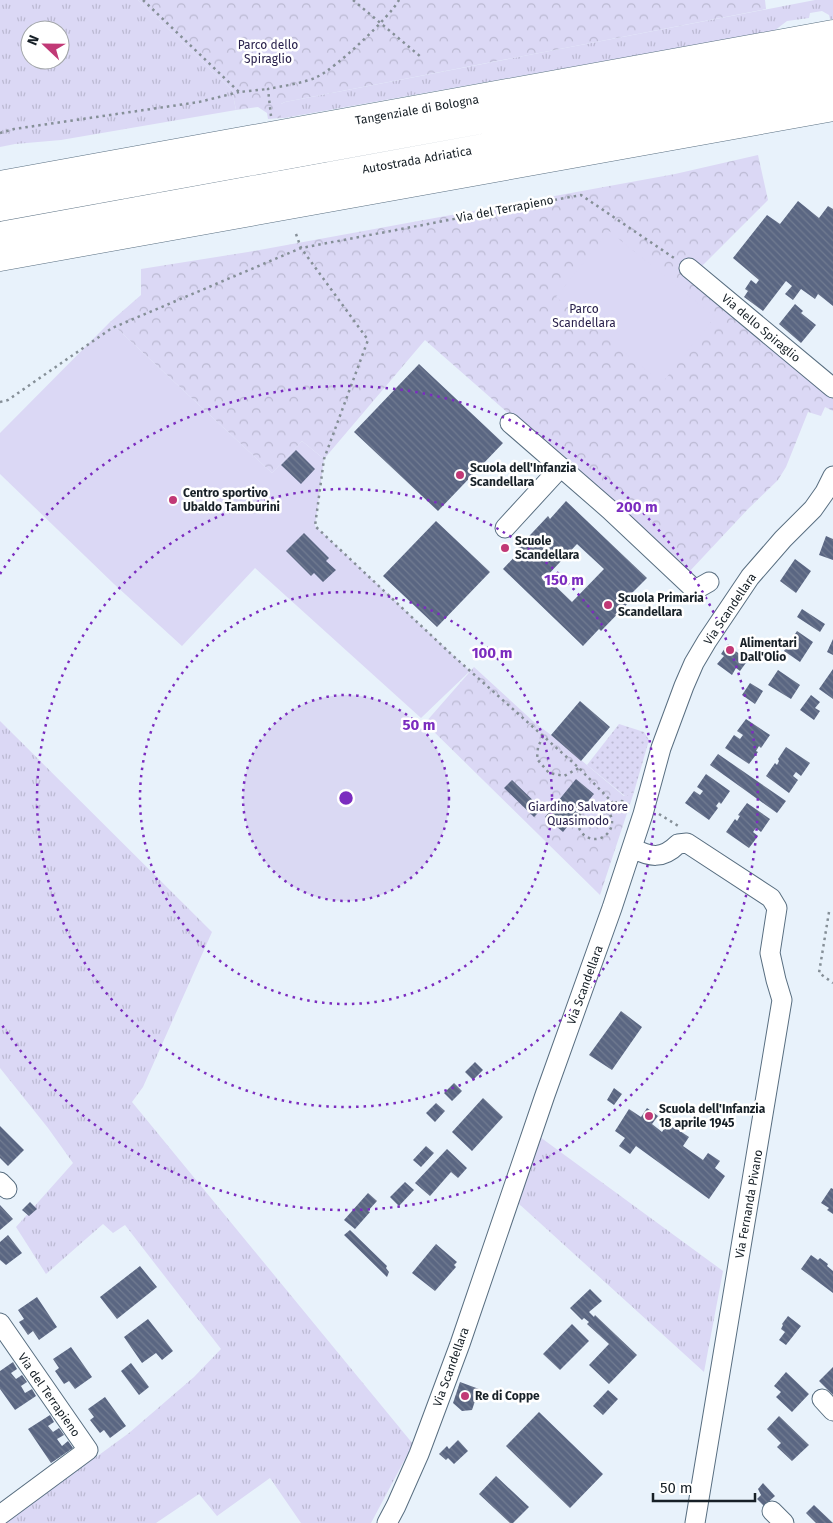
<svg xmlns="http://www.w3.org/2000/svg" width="833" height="1523" font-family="'Fira Sans',sans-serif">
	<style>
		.grass { fill: url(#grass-tufts); fill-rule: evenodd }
		.forest { fill: url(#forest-crowns) }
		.garden { fill: url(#garden-dots) }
		.pitch { fill: #dbd8f5 }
		.building { fill: url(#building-back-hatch); fill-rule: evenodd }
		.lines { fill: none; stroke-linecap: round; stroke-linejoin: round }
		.minor-casing { stroke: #586e80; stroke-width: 21 }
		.highway-casing { stroke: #586e80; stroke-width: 29 }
		.path { stroke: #858f97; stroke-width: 2.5; stroke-dasharray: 2.5 4; stroke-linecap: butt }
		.minor { stroke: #fff; stroke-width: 19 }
		.highway { stroke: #fff; stroke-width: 28 }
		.ring { fill: none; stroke: #7b2cbf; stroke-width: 2.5; stroke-dasharray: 2.5 5 }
		.poi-dot { fill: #c13976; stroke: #fff; stroke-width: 2 }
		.labels { text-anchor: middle; stroke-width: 5; stroke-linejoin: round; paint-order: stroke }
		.park-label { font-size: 12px; fill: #29214c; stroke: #fff }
		.street-label { font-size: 12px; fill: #172027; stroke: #fff }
		.poi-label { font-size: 12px; font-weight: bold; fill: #172027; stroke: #fff; text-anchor: start }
		.centre { fill: #7b2cbf; stroke: #fff; stroke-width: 2.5 }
		.ring-label { font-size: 15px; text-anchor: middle; font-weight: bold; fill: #7b2cbf; stroke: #fff; stroke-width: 5; stroke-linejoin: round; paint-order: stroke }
	</style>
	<defs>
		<pattern id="grass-tufts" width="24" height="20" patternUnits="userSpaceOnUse" patternTransform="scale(1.25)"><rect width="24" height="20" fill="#dbd8f5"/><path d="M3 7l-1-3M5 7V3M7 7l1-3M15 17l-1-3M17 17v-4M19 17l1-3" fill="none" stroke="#bbb9d2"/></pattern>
		<pattern id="forest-crowns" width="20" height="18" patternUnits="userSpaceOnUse" patternTransform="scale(1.25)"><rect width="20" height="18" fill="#dbd8f5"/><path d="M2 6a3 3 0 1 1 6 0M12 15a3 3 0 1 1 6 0" fill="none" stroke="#bbb9d2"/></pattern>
		<pattern id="garden-dots" width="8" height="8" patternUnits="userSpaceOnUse" patternTransform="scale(1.25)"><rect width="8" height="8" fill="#dbd8f5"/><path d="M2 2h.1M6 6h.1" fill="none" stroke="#bbb9d2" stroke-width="1.8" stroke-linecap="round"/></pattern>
		<pattern id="building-back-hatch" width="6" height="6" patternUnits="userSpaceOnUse" patternTransform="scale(1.25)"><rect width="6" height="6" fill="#5a6682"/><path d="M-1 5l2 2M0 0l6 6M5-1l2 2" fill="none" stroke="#727c91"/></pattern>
	</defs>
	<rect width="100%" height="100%" fill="#e8f2fb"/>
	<path class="grass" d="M0,0H138L232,90L236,110L61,140L15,144L0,147ZM30,30H60V60H30Z
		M815,0H833V19H830L829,15L822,11L810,13L809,18L787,21L774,31L284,118H281V104L285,102Z
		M0,721L212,932L143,1087L132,1102L413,1444L371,1523H301L270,1478L217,1516L199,1494L156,1523H6L129,1433L194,1377L221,1349L125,1225L113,1233L103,1224L46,1274L16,1227L73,1163L48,1128L0,1068Z
		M540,1137L723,1271L704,1372L518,1203Z"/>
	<path class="forest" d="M138,0H765L766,9L285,102L281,104V118L268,119L267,113L258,107L236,110L232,90Z
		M758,155L768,200L698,270L833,397V411L825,407L821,416L808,412L786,467L778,480L748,509L689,572L425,340L324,459L302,441L272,473L110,322L141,295V269L248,252L675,174Z
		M474,667L534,722L551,735L624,796L634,792L600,895L425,723Z"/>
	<path class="garden" d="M619,724L644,732L649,740L634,792L625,796L587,765Z"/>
	<path class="pitch" d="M609,231L715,317L662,383L556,297Z
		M110,322L272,473L302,441L324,459L315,526L470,671L421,718L255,568L182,646L114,584L0,474V433Z"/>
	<path class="building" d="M798,201L819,218L828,206L833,209V306L818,294L815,299L801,289L793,300L785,294L792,286L786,281L763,311L744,297L748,291L745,289L751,280L756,284L759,280L733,258L767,215L780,224Z
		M795,304L803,311L801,313L816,325L801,343L779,324Z
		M419,364L503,443L438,511L354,432Z
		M296,450L315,469L301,484L281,465Z
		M566,501L647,578L631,594L634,597L601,631L599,629L583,646L503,569L519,552L516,550L548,516L550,519ZM577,544L604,569L572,602L546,577Z
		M436,521L490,572L437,627L383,576Z
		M304,533L329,558L326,561L336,570L323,582L314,573L311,576L286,551Z
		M826,536L833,539V560L819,555Z
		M795,559L811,571L796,593L780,581Z
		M802,609L825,624L820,632L797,617Z
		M797,631L813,642L800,662L784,651Z
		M833,639V655L827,652Z
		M727,645L748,660L740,671L736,668L732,675L717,664L724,656L721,654Z
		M833,669V699L819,689Z
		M778,670L800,685L791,699L768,685Z
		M750,683L763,691L755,704L742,695Z
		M811,695L820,702L815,708L820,711L814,720L800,710Z
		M580,701L610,727L581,761L551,735Z
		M746,719L770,735L761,748L759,746L756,751L758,752L749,764L725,748L734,735L740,739L743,735L737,731Z
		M786,747L810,763L801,776L796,772L793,776L798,780L789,793L766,776L775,763L777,765L779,761L778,759Z
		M718,754L786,801L777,813L710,765Z
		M706,774L730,791L721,804L719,802L716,806L718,808L709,820L685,803L694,791L700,795L703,791L697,787Z
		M576,779L594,794L563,832L545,817Z
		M512,780L542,809L534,817L504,788Z
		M747,803L770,819L761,832L756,828L753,832L758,836L749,848L726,832L735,819L737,821L740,816L738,815Z
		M621,1011L642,1027L612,1070L589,1055Z
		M475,1062L483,1070L473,1080L465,1072Z
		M454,1083L462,1091L452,1101L444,1093Z
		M614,1088L622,1094L614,1105L607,1100Z
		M483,1098L503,1117L472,1151L452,1132Z
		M436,1103L445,1111L435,1122L426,1113Z
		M647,1108L658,1116L652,1124L662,1132L668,1123L689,1137L683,1146L703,1160L708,1153L720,1161L715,1168L725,1176L709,1199L636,1146L630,1154L619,1146L625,1138L615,1131L629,1109L641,1117Z
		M0,1126L24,1150L8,1166L0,1158Z
		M426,1146L434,1153L421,1167L413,1160Z
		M447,1149L467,1168L458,1178L451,1172L430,1196L415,1183Z
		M405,1182L414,1190L399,1206L390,1197Z
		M831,1188L833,1189V1214L827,1210L829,1208L821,1203Z
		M368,1193L377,1201L368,1211L370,1212L355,1229L344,1220Z
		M30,1202L37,1209L29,1216L22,1210Z
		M0,1205L13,1219L0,1230Z
		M350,1230L387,1266L386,1268L389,1272L387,1277L344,1235Z
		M8,1235L22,1253L6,1265L0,1260V1242Z
		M436,1244L457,1262L454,1265L456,1267L435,1291L412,1273Z
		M811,1255L818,1260L820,1258L828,1264L827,1266L833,1271V1293L801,1269Z
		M140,1266L157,1287L117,1319L100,1297Z
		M590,1289L602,1301L589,1312L594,1317L595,1315L637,1355L609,1384L589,1365L609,1344L587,1324L589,1322L584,1318L582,1320L570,1308Z
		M37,1297L57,1327L39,1340L33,1331L28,1335L19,1322L24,1319L18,1310Z
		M788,1316L801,1326L786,1345L779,1340L785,1332L781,1329L783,1325L782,1324Z
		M148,1319L173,1351L162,1360L156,1353L142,1363L124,1337Z
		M572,1324L589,1341L560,1370L543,1354Z
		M71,1347L92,1377L75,1389L69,1381L64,1384L55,1371L59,1368L53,1359Z
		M13,1362L17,1369L11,1373L16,1379L22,1375L27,1382L21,1386L25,1393L32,1389L36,1396L15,1410L0,1389V1371Z
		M131,1363L149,1387L139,1395L121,1371Z
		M833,1367V1395L819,1381Z
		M786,1372L809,1394L792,1412L776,1397L781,1392L774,1386Z
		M460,1382L479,1389L472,1410L462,1411L453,1403Z
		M608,1390L618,1399L603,1415L593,1406Z
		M105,1397L126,1426L110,1438L104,1430L100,1433L90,1420L94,1417L88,1409Z
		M539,1412L603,1474L570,1508L506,1446Z
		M50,1415L54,1422L48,1426L53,1432L59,1428L64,1435L57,1439L62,1446L68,1441L73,1448L51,1463L28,1429Z
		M779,1416L809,1445L792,1461L777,1447L781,1443L767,1429Z
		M458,1440L468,1451L454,1464L448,1458L446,1460L439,1454L447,1446L449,1449Z
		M496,1476L529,1507L513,1523H510L479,1494Z
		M763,1483L775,1496L764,1506L757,1499L761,1495L758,1489Z
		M814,1505L833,1523H816L806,1513Z"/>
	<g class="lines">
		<g class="minor-casing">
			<path id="minor" d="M689,268L833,388
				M510,423L610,510L695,590L709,582
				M505,528L561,467
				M632,848C650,857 662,860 678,844L687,843L771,898L777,908L770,953L776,980L782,1000L695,1523
				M0,1182L7,1189
				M0,1323L88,1450L0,1515
				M822,1399L833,1411
				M772,1511L784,1523
				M387,1523L396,1506L419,1454L460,1344L545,1095L612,908L643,814L661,748L684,686L694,663L707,641L750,577L783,539L813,509L825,492L833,476"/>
		</g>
		<g class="highway-casing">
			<path id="highway" d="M0,185L833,34
				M0,207L833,56
				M0,236L833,84
				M0,257L833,107"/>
		</g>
		<path class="path" d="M143,0L239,92L268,89
			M353,0L421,57
			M271,116L268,89C283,86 304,83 317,77C336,68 389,18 399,0
			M0,133L14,129L199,102L239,92
			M296,234L301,248L368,340L324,459L315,526L450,653L579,768L613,803
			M0,402L8,400L112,328L301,248L581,195L677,260
			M543,736L538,747L537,759L549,773L564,776L579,768
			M578 822a17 17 0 1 1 34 0a17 17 0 1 1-34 0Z
			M602,806L622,801L629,805
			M659,814L680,827
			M829,912L819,973L833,983"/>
		<use href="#minor" class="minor"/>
		<use href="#highway" class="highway"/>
	</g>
	<circle cx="346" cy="798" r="103" fill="#7b2cbf" fill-opacity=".12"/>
	<g class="ring">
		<circle cx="346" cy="798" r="103"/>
		<circle cx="346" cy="798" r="206"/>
		<circle cx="346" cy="798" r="309"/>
		<path d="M0 574A412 412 0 1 1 0 1022"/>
	</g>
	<g class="poi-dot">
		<circle cx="460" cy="475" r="5"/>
		<circle cx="173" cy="500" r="5"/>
		<circle cx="505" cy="548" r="5"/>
		<circle cx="608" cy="605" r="5"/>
		<circle cx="730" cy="650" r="5"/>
		<circle cx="649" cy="1116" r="5"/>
		<circle cx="465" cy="1396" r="5"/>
	</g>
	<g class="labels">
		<g class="park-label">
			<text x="268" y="49">Parco dello<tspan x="268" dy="14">Spiraglio</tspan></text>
			<text x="584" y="313">Parco<tspan x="584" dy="14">Scandellara</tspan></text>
			<text x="578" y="811">Giardino Salvatore<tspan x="578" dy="14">Quasimodo</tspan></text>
		</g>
		<g class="street-label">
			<text transform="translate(417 110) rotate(-10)" y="4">Tangenziale di Bologna</text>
			<text transform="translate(417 160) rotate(-10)" y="4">Autostrada Adriatica</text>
			<text transform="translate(505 209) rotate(-11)" y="4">Via del Terrapieno</text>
			<text transform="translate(761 328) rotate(40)" y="4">Via dello Spiraglio</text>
			<text transform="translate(730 609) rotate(-56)" y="4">Via Scandellara</text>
			<text transform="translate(585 985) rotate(-70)" y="4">Via Scandellara</text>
			<text transform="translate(749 1204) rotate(-80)" y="4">Via Fernanda Pivano</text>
			<text transform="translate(451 1367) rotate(-70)" y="4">Via Scandellara</text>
			<text transform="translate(49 1395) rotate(55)" y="4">Via del Terrapieno</text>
		</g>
		<g class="poi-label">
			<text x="470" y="472">Scuola dell'Infanzia<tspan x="470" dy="14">Scandellara</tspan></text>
			<text x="183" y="497">Centro sportivo<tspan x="183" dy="14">Ubaldo Tamburini</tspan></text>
			<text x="515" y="545">Scuole<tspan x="515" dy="14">Scandellara</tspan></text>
			<text x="618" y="602">Scuola Primaria<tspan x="618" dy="14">Scandellara</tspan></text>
			<text x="740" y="647">Alimentari<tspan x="740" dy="14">Dall'Olio</tspan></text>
			<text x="659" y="1113">Scuola dell'Infanzia<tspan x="659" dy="14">18 aprile 1945</tspan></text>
			<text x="475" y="1400">Re di Coppe</text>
		</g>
	</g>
	<circle cx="346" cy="798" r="8" class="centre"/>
	<g class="ring-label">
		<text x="637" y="512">200 m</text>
		<text x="564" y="585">150 m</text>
		<text x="492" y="658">100 m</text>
		<text x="419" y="730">50 m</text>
	</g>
	<g transform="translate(45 45) rotate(292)"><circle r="24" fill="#ffffff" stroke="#a2a6a9"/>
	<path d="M0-4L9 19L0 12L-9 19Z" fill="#c13976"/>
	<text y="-8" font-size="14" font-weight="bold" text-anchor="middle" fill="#172027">N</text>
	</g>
	<path d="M653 1493v8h102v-8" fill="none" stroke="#172027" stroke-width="2.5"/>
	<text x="660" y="1493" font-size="15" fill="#172027" stroke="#ffffff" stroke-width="4" paint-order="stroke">50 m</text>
</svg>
